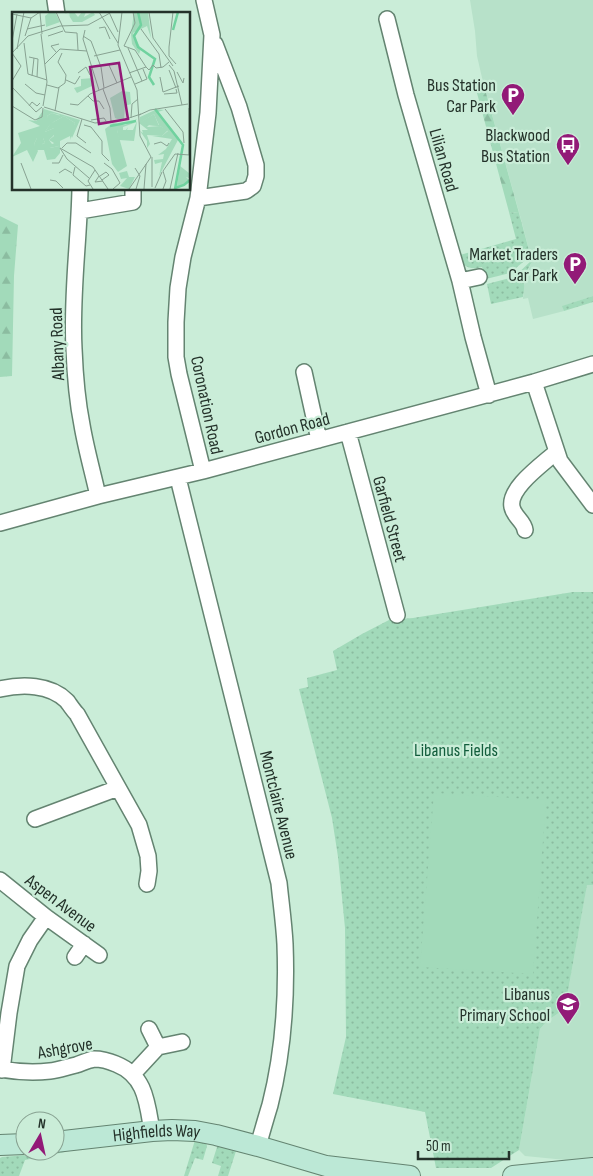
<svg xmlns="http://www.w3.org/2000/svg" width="593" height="1176" font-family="'Sofia Sans Condensed',sans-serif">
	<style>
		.built { fill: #b7e1c9 }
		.green { fill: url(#green-dots) }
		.forest { fill: url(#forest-firs) }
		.pitch { fill: #a2daba }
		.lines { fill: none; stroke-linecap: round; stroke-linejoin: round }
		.street-casing { stroke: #648471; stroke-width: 18 }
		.secondary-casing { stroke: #648471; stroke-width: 22 }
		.street { stroke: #fff; stroke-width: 15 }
		.secondary { stroke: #bce8d6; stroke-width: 20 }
		.labels { text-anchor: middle; stroke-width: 4.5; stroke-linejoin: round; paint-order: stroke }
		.poi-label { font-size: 18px; fill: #24322a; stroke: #caedd8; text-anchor: end }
		.street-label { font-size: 18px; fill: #24322a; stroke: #caedd8 }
		.park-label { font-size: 18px; fill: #125d3c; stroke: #caedd8 }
		.inset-river { fill: none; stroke: #70d29f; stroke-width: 2.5 }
		.inset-road { fill: none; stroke: #88a292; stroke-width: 1 }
		.view { fill: #921a77; fill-opacity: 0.15; stroke: #921a77; stroke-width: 2.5 }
		.inset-edge { fill: none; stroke: #24322a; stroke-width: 2.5 }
	</style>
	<defs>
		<pattern id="green-dots" width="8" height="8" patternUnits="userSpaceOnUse" patternTransform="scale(1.25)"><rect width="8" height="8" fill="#a2daba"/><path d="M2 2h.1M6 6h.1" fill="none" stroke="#8bbca0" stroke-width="1.8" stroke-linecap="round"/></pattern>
		<pattern id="forest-firs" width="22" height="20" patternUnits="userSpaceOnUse" patternTransform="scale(1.25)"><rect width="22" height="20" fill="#a2daba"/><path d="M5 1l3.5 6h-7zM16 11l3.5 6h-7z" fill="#8bbca0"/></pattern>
	</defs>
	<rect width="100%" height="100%" fill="#caedd8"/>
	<path class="built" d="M470,0H593V296L563,306L564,311L533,319L528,298L523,299V297L524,295V286L526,275L533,259L529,256L530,254L522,223L483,82L477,56L475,31Z
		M587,884L593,885V1157L566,1160L525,1156L519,1150L540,1029L547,1021L563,1010L568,991Z"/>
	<path class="green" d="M509,212L519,213L530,254L529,257L510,273L486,279L482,267C475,269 470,269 464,265L460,255L516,239Z
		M533,259C531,264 527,270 526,275C523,282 525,290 523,297L491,304L487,284L514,277Z
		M593,296V302L564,311L562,306Z
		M573,592H593V885H587L568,991L563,1010L547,1021L540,1029L519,1150L491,1168H436L425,1112L333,1094L346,1037L345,928L338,857L332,818L299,689L308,687L307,678L337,670L333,651L362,634L389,620L413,618Z
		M195,1140L206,1143L207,1146L203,1160L195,1158L188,1176H184Z
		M219,1145L236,1151L228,1176H218L221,1166L212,1163L217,1147Z
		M65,1152L25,1160L19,1176H0V1158L2,1157Z"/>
	<path class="forest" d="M474,82H483L519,213L509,212Z
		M0,216L18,225L14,276L12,376L0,377Z"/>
	<path class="pitch" d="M434,793L546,800L533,974L420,967Z"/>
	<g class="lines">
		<g class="street-casing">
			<path id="street" d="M55,0L57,14
				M387,19L406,95L460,281L473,337L489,395
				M80,189C79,242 71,296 74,349C75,375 77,400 82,425C86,449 93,473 98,496
				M198,198L246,191L253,186L256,176V165L239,107L215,44
				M80,211L133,202V189
				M460,281L479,277
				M304,372L319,440
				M534,382L560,461L593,505
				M348,432L397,615
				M203,471L179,374L176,357V322L178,288L183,257L198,198L208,113L212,35L204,0
				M178,478L279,883C281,903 284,924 285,944C287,996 283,1054 270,1105C266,1118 262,1132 258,1146
				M0,523L98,496L203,471L534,382L593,364
				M525,530C524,521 514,517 512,507C508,488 543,464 556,452
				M0,689C22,684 50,684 67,701C70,705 73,710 77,714L139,825L148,856L149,871L147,884
				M35,819L118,788
				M0,880L46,917L99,955
				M75,957L84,944
				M149,1029L158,1047
				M0,1069C17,1072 33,1073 50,1071C58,1070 67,1067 76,1065C82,1063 88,1060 94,1059C102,1059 109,1061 116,1064C146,1076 147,1103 152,1131
				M2,1070L9,1013L17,966L30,940L46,917
				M133,1074L158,1047L182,1042"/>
		</g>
		<g class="secondary-casing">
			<g id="secondary">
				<path id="s1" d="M55,1142L152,1131L172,1130L195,1131L216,1135L258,1146L326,1166L410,1176"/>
				<path d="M0,1145L25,1144"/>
				<path d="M513,1176L593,1168"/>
			</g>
		</g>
		<use href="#street" class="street"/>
		<use href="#secondary" class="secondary"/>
	</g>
	<defs>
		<g id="parking-pin" transform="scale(1.25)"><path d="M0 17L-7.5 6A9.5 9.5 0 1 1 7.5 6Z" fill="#921a77" stroke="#caedd8"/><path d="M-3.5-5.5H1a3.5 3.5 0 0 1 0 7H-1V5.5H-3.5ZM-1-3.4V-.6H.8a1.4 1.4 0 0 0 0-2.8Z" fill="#fff"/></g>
		<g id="bus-pin" transform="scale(1.25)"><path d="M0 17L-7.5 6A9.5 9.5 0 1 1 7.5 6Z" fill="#921a77" stroke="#caedd8"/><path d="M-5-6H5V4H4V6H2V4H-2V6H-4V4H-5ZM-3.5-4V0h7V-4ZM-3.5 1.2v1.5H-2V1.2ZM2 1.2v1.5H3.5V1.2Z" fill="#fff"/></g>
		<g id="school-pin" transform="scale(1.25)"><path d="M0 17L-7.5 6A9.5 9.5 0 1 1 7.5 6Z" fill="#921a77" stroke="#caedd8"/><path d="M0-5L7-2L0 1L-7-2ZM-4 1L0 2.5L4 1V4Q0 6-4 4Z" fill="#fff"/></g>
	</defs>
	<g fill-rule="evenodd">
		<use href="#parking-pin" x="513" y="95"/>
		<use href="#bus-pin" x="568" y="145"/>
		<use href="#parking-pin" x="575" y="264"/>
		<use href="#school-pin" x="568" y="1004"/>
	</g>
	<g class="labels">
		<g class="poi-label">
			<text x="496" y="91">Bus Station<tspan x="496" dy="21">Car Park</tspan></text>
			<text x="550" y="141">Blackwood<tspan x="550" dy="21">Bus Station</tspan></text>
			<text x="558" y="260">Market Traders<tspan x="558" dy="21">Car Park</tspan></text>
			<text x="550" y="1000">Libanus<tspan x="550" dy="21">Primary School</tspan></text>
		</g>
		<g class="street-label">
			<text transform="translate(444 160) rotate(74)" y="6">Lilian Road</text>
			<text transform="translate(57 344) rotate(-92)" y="6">Albany Road</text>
			<text transform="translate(207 405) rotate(78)" y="6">Coronation Road</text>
			<text transform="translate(292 428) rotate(-15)" y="6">Gordon Road</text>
			<text transform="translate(390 519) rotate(75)" y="6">Garfield Street</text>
			<text transform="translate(279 805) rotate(76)" y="6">Montclaire Avenue</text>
			<text transform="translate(61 903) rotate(37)" y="6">Aspen Avenue</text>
			<text transform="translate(65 1048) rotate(-10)" y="6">Ashgrove</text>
			<text dy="6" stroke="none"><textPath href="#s1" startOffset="102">Highfields Way</textPath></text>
		</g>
		<g class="park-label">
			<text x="456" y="756">Libanus Fields</text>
		</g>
	</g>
	<g transform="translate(12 12)">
		<rect width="178" height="178" fill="#caedd8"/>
		<path d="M38,0H43L48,10L34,15L33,4ZM49,0L54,1L57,3L58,5L57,0H62L66,5L70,0H74L72,5L81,0L83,3L70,10H61L56,2ZM110,79L118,80L119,92L113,94L112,107L108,108L103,106L98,86ZM40,101L49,104L40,111L52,104L63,111L58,128V124L48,129V141L43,147L35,148L32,138H24L22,132L25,126H31L33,131L30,132L38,136L47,134L37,128L42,124V116L33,120L38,112L35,104ZM142,102L147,114L137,113L135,115L148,114L156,118L150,124L135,123L138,132L135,136V129L128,119L131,121L130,118H136L127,111ZM125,109L122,129L107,128L105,118H114L116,115L115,118H121ZM168,154L177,161V166L174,165L177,168L172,173L165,174ZM115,159L117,165H123L117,177L108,174L115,166L109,167L107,161Z" fill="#a2daba"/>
		<path d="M122,0H136L139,26L135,14L121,21L129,37L127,42L120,32L119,22ZM81,66L82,73L65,81L62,76L69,74V67ZM32,97L68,108L60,126L58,122L63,111L52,104L40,111L48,103L40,101L35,104L39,111L33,120L42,116V123L37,128L40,132L45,130L47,134L33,137L30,132L33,131L31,126L26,129L25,126L22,132L26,139L21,150L15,138L0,145L9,131L6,121L28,114L16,108L24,109ZM144,97L152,98L146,100L167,126L147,164L150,150L143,152L142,148L151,147L152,142L146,143L154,137L160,127L140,124H150L156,119L148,114H134V110L135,114L147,113L142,102L128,111V105L143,98L145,100ZM125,107L122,111L111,115V118H105L115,154L106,160L100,152L93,117L101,111L113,113Z" fill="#a2daba"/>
		<path class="inset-river" d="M126,0L129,13L122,24L126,35L143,47L137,65L142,73M161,18L166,0M143,97L171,133L163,177M98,114L124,109M163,176L172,173L178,168"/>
		<path class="inset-road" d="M44,0L53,20L65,21L66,38M87,0L106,31M97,0L106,20M110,0L106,33L125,78L128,124L139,145M121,0L123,11L112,34L123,38L134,55M137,0L141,26L161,54M161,0L157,35V44L164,52M28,1L30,22M0,2L19,6L28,0M87,16L93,15L98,27M15,17L33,13M129,17L147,42L149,56M73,18L71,27L87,78M29,22L35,70L31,94M13,24L19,6M36,24L51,19M71,24L79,29L89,55L92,76M0,29L5,2M12,31L16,62L35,68M116,36L130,69M5,37L12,0M44,40L39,34L47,32M0,41L16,24L48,14L76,13L98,1M0,41L9,54L0,69M82,44L108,38M17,45L26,47L25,65M33,52L48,37L75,39M97,53L105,71M157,53L162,59L170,93M157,58L164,76M165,60L171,71L172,66M66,61L74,55L78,63M117,61L134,55L137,58L141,53L144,56L151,55L157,50M20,64L22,46M148,65L151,80L167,74M54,68L63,72L68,64M13,72L24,81L33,83M123,72L135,67L131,57M35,73L46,76L53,71L54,63L46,50L50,41M0,75L24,100L30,95M91,77L98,96L99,109M152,82L165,81L164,77M76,84L81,89H87L92,97M58,92L66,93L78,82L119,65M0,94L23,108L30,105L31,96M17,94L20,90L25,94L28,91M32,95L83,111L111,108L129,102M177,96V143M153,97L171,120L172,131M43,99L47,75M127,103L138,98L176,92M119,106L120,92L126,87M70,107L65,124L74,131M79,108L92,106L94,109M72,113L79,115L90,129V142L97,149M142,132L149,130L155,134L157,131M50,136L55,131H64L79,141M9,151L19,177M40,151H47L51,143M92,151L100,157L108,171L101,177M63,155L61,163L74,174L78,173M123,156L128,164L124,177M151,159L163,142L178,143M151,159L154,169L151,177M47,161L53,157L60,161M87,164L83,170L91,169M88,164L94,160L97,163L90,168M77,166L55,147L48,136L81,155L96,177M38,168L44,169L51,176M140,175V145M143,176L150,160M81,177L76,169L83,158M117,177L139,145M132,177L134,152M158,177L166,141"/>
		<path class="view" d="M107,51L116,107L87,112L78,55Z"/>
		<rect width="178" height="178" class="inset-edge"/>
	</g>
	<g transform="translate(40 1136) rotate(9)"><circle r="24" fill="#caedd8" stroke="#88a292"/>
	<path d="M0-4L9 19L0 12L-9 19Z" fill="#921a77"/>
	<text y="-8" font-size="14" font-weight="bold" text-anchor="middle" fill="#24322a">N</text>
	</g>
	<path d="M418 1151v8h91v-8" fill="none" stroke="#24322a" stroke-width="2.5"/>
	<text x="426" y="1151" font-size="15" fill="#24322a" stroke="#caedd8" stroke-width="4" paint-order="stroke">50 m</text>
</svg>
